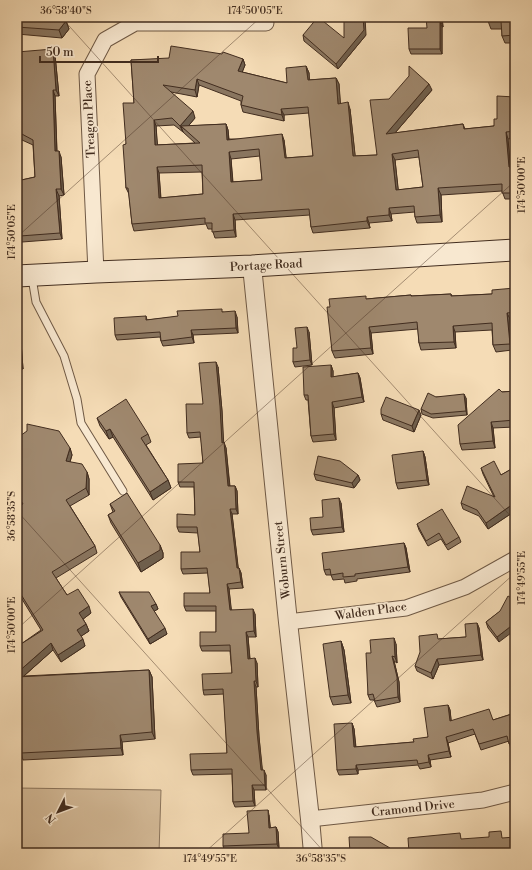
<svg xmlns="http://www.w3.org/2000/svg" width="532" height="870" font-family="'Libre Bodoni',serif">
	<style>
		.green { fill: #d7be9c; stroke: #8c765e }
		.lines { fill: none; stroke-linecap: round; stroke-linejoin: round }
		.service-casing { stroke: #6f5945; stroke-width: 9 }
		.minor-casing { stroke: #6f5945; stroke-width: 17 }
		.tertiary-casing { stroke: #6f5945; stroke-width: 20 }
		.secondary-casing { stroke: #422d1f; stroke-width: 23 }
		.service { stroke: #f8e8d0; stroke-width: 7 }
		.minor { stroke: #f8e8d0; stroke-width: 15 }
		.tertiary { stroke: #f8e8d0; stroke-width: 18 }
		.secondary { stroke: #f8e8d0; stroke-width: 21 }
		.wall { fill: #89755f; stroke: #422d1f; fill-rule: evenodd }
		.shaded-wall { fill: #6f5f4d; stroke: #422d1f }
		.building { fill: #9f886e; stroke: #422d1f; fill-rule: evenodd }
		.ticks { fill: none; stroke: #422d1f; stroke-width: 1; stroke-opacity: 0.45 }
		.labels { text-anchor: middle; stroke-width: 3.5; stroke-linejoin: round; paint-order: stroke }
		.street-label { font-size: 12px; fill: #422d1f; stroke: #f8e8d0 }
		.neatline { fill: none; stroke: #422d1f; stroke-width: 1.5 }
		.ticks-label { font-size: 10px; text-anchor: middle; fill: #422d1f }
	</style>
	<rect width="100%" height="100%" fill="#f5dcb6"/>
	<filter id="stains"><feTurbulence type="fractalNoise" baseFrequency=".005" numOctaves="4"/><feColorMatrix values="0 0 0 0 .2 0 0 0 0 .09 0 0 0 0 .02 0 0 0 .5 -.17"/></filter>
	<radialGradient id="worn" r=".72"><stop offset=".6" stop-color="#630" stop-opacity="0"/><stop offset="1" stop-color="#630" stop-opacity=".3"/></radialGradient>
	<path class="green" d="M17,788L161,790L159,853H17Z"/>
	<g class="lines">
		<g class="service-casing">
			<path id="service" d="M32,278L36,302L64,356L77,399L81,423L123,491"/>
		</g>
		<g class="minor-casing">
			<path id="minor" d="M96,272L87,74L105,40L135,23H266
				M288,622L406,608L465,587L515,559
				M310,819L483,800L515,792"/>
		</g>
		<g class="tertiary-casing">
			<path id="tertiary" d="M252,266L288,622L310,819L313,853"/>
		</g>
		<g class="secondary-casing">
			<path id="secondary" d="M17,276L96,272L252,266L515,250"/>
		</g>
		<use href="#service" class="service"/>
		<use href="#minor" class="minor"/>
		<use href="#tertiary" class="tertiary"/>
		<use href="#secondary" class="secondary"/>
	</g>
	<path class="wall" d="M17,17L66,21L69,29L62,38L17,34Z
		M442,17L443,27H442V54H411L409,49L427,28Z
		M515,17V43H505L502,36V29H491L488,21Z
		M303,35L344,38L366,35L338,69L304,41Z
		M17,52L55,55L59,96H55L57,151L61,157L64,195L59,196L62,239L22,242L20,236L19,224H17V181L35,177L33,145L22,140L20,133L19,102L17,103Z
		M243,59L245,65L242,72L287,83L306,66L309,73V80L336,78L339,84L340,103L350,109L355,156L377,155L389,99L432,90L395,133L463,124L465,129L494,126L497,119L515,97V138L508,139L510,167H515V199H505L502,191L441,195L442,222L417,223L415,217V212L391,214L392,221L369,223L370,228L313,233L311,227L310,215L235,220L236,237L215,238L212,229H208L206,224L134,231L132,224L129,194L126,188V144L134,103L131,60ZM199,85L241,101V105L243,112L284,121V115L309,113L313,156L286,158L284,140L229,139L228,130L226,124L188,126L195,118L171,92L197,97ZM174,125L183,132L195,143L157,145L156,126ZM260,156L262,180L233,182L231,159ZM419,157L423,187L398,190L395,160ZM202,172L203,194L161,198L159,173Z
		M515,288V319H510L512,350L496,352L493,345L492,330L455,332L456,348L421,350L419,343L418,329L371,333L373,354L335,358L332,351L330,307L367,299L411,295L412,296L451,294L452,296L492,294Z
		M223,312L237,317L238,333L193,335L194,343L163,346L161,341L160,337L117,340L115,335L146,316L147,320Z
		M17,322H18L20,329L23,369L17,370Z
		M309,332L312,365L295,367L293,362L297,348Z
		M331,365L333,371V377L358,373L360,378L364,402L334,408L336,440L313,442L311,436L308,400H306L304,395Z
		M218,367L222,411L223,442L226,448L230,486H235L237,491L238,514H232L238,568H239L241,573L243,588L229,589L231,610L255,614L256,637H248L250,658L257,663L258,687H256L259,737L262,770L266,775V790H254L255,806L235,807L233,802L232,774L193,775L191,770L227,753L224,694L204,695L203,690L232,673L230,651H202L200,646L216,632V611H186L184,606L210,593L208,573L183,574L181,569L200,552L198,533L179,532L177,527L195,515L194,487H180L178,482L203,463L201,437L189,438L187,433L203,404Z
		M515,391V427L493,428L495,448L462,450L460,444L502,392Z
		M436,397L466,398L467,415L433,418L422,414L421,409Z
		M381,414L421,415L414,432L383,420Z
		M97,418L148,434L151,442L146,445L168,480L171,488L153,500L113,437L109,439L100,426Z
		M17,438L70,448L72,455L70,462L87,472L89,479V495L70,506L95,546L97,553L56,578L67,595L91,613L83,619L86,624L89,631L81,636L85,646L61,662L53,650L24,676L149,670L152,677L155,739L122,742L123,755L23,760L21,753L20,736L17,737V639L21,644L41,630L17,591V507L21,505L17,497Z
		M423,451L425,457L429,485L398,489L396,483Z
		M515,467V511L488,529L479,516L463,509L461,503L494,497L483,474L481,468L501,475Z
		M314,474L358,475L360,480L354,488L316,480Z
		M341,503L344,532L313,535L311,530Z
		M110,504L160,545L163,553V558L141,572L111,523L108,515L113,512Z
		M417,524L459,537L461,542L448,550L441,539L428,546L419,530Z
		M404,543L406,548L410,572L357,579V581L345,583L344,579L333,580L331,575H326L324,570Z
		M119,592L156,604L158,609L154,611L167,634L150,644L121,597Z
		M515,600L499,642L488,628L486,622Z
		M477,623L479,628L483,660L439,665L433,679L417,671L415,666L439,639L466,637Z
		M341,641L344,650L351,703L333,705L330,697Z
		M396,644L397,663L394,661L399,682L400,702L377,707L374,700H370L368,695L371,653Z
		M448,705L450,710L451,721L493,720L515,713V748L511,750L509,741L481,750L475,734L448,743L451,757L430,760L431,767L420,769L418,765L358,770V774L339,775L337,770L352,723L354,729L356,747L414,742L428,737Z
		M269,815L270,828L276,827L278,832L279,849L225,851L223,846L249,833Z"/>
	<path class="shaded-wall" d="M363,17H365L366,35L338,69L336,64Z
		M441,17H442L443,27L441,22Z
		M66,21L69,29L62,38L59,30Z
		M440,22L442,27V54L440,49Z
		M53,49L55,55L59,96L56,90Z
		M243,59L245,65L240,78L238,71Z
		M306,66L309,73L310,87L308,80Z
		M336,78L339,84L341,110L338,104Z
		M197,79L199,85L197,97L195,90Z
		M429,84L432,90L388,141L386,134Z
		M53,90L55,96L57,157L55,151Z
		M348,102L350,109L356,163L353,156Z
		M281,109L284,115V121L282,115Z
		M193,111L195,118L185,130L181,126L183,132L180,126Z
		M513,112L515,118V130Z
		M154,120L156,126L158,151L155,145Z
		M226,124L228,130L229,146L227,140Z
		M506,132L508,139L511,173L509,167Z
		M282,134L284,140L287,164L285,158Z
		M59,151L61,157L64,195L61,189Z
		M229,152L231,159L233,189L231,182Z
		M392,154L395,160L399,196L396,190Z
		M157,167L159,173L161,204L159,198Z
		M438,188L441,195L442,222L440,215Z
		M56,189L59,196L62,239L60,233Z
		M389,208L391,214L392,221L389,215Z
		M233,214L235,220L236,237L234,230Z
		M367,217L369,223L370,228L367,221Z
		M235,311L237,317L238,333L236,328Z
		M507,313L510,319L512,350L510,344Z
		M18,322L20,329L23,369L21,362Z
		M453,326L455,332L456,348L454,342Z
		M307,327L309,332L312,365L310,360Z
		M369,327L371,333L373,354L371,348Z
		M191,330L193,335L194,343L192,337Z
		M216,362L218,367L222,411L224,448L222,443Z
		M331,365L333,371V383L331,377Z
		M358,373L360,378L364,402L362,397Z
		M464,394L466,398L467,415L466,411Z
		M332,402L334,408L336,440L334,434Z
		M419,410L421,415L414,432L412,426Z
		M491,422L493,428L495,448L493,441Z
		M110,429L113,437L109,439L106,431Z
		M224,442L226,448L230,492L228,486Z
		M70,448L72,455L68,468L66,461Z
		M423,451L425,457L429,485L427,480Z
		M87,472L89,479V495L86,488Z
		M358,475L360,480L354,488L352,483Z
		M168,480L171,488L153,500L150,492Z
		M235,486L237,491L238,514L236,509Z
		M339,498L341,503L344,532L342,527Z
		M513,504L515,509V511L488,529L486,523Z
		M230,509L232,514L239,574L237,568Z
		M404,543L406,548L410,572L408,567Z
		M160,545L163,553V558L141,572L138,563Z
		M239,568L241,573L243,588L241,582Z
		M227,584L229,589L232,615L230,610Z
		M156,604L158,609L153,612L151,606Z
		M89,606L91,613L82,620L79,613Z
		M253,609L255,614L256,637L254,631Z
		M477,623L479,628L483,660L481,655Z
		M515,623V630L499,642L497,637Z
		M86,624L89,631L80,637L77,630Z
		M165,628L167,634L150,644L148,639Z
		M246,632L248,637L250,664L248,659Z
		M394,638L396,644L397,663L395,657Z
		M83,639L85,646L61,662L58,655Z
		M341,641L344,650L351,703L348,695Z
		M51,643L53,650L17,682V673Z
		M392,656L394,661L399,682L400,702L398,697Z
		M255,658L257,663L258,687L256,681Z
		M437,659L439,665L433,679L431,673Z
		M149,670L152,677L155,739L152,732Z
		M254,681L256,687L259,737L263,775L261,770L257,732Z
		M448,705L450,710L452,727L450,721Z
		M352,723L354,729L356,752L354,747Z
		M120,735L122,742L123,755L121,748Z
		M446,737L448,743L451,757L449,751Z
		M428,755L430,760L431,767L429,762Z
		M356,765L358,770V774L356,769Z
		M264,770L266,775V790L265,785Z
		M252,785L254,790L255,806L253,801Z
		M268,810L269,815L271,833L269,828Z
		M276,827L278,832L279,849L277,844Z
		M390,848L391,853H387Z"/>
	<path class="building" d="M17,17H61L66,21L59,30L17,27Z
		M318,17L344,38V17H363L364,30L336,64L303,35Z
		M426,17H441V22H440V49H409L408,28H427Z
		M488,17H515V35L502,36L501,21H488Z
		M171,46L222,54L223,52L243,59L238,71L287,83L286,68L306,66L308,80L336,78L338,104L348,102L353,156L377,155L370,100L389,99L409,76V66L429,84L386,134L463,124L464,129L494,126V119H497V96L515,97V112H513L515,131L506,132L509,167H515V193H502V184L438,188L440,215L415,217L414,206L389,208V215L367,217V221L311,227L309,209L233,214L234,230L212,232V223H205V218L132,224L128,188H126L123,145L126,144L123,103H134L131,60L169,58ZM197,79L243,96L241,105L282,115L281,109L308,107L313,156L285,158L282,134L227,140L226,124L181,126L200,143L155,145L154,120L172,118L180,126L193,111L163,85L195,90ZM259,149L262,180L231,182L229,152ZM418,150L423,187L396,190L392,154ZM202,165L203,194L159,198L157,167Z
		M53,49L56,90H53L55,151H59L61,189H56L60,233L20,236L18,217H17V181L35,177L33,140L20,133L19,96H17V52Z
		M515,288V312L507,313L510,344L493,345L492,323L453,326L454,342L419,343L417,322L369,327L371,348L332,351L327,307H330L329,299L366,296V299L411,295V296L451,294V296L492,294V290Z
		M222,309V312L235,311L236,328L191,330L192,337L161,341L160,332L115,335L114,318L146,316V320L178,316L177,311Z
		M17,322H18L21,362L17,363Z
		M307,327L310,360L293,362V348H297L295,328Z
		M216,362L220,406L222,443L224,442L228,486H235L236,509H230L237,568H239L241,582L227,584L230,610L253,609L254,631L246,632L248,659L255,658L256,681H254L257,732L261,770H264L265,785H252L253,801L233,802L232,769L191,770L190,754L227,753L223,689L203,690L202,674L232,673L230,645L200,646V632H216V606H184V593H210L207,568L181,569V552H200L197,527H177V514L195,515L194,482H178V464L203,463L200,432L187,433L186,404H203L199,363Z
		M331,365V377L358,373L362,397L332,402L334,434L311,436L308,395H304L303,367Z
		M499,389L502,392L515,391V420L491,422L493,441L460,444L458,425Z
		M428,393L436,397L464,394L466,411L431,414L421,409Z
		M386,397L419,410L412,426L381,414V409Z
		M126,399L148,434L141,438L168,480L150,492L110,429L106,431L97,418Z
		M27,424L59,431L70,448L66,461L82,464L87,472L86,488L66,500L95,546L52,572L67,595L78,589L89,606L79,613L86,624L77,630L83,639L58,655L51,643L17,673V639H18L21,644L43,630L17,588V507L23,504L17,494V438L27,431Z
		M423,451L427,480L396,483L392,455Z
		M318,456L340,461L358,475L352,483L314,474Z
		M494,461L501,475L515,467V507L513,504L486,523L477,510L461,503L467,486L495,497L481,468Z
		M127,493L160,545V550L138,563L108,515L115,511L110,504Z
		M339,498L342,527L311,530L310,518L323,517L322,500Z
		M442,509L459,537L446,545L439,533L426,541L417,524Z
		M404,543L408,567L355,574V576L343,577V573L331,575L330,569L324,570L322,553Z
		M119,592H149L156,604L151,606L165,628L148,639Z
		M508,596L515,600V623L497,637L486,622L500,611Z
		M477,623L481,655L437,659L431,673L415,666L420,652L419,636L437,634L438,639L466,637L465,624Z
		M394,638L395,657L392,656L397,677L398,697L375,701L373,694L368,695L366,653H371L370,640Z
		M341,641L348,695L330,697L323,644Z
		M149,670L152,732L120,735L121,748L21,753L20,729L17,730V677Z
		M448,705L450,721L489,709L493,720L515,713V742L509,744L507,736L479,744L473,729L446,737L449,751L428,755L429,762L418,764L417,760L356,765V769L337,770L334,724L352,723L354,747L414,742L413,739L428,737L424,708Z
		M268,810L269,828L276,827L277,844L223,846V834L249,833L247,811Z
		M501,831L502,838L515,837V853H409L408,838L460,833L461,839L489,837V832Z
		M349,837H371L390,848L387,853H350Z"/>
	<path class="ticks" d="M61,17L515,521M17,237L261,17M17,511L325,853M17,629L515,181M204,853L515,573"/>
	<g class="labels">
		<g class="street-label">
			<text transform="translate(89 119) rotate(-93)" y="4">Treagon Place</text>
			<text transform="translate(266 265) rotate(-3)" y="4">Portage Road</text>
			<text transform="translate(282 560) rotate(-96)" y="4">Woburn Street</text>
			<text transform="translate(371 611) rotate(-8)" y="4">Walden Place</text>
			<text transform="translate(413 808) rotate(-6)" y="4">Cramond Drive</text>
		</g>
	</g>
	<rect width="532" height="870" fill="none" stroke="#f5dcb6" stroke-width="44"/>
	<g transform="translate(58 812) rotate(228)" stroke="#f8e8d0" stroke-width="3" paint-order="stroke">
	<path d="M0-3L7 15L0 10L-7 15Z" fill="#422d1f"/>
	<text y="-6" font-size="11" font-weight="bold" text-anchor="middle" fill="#422d1f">N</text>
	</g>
	<path d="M40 56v6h118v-6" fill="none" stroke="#422d1f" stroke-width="2"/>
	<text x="46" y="56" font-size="12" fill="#422d1f" stroke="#f8e8d0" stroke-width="3" paint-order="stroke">50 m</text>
	<rect x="22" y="22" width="488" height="826" class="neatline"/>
	<g class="ticks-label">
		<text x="66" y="14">36°58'40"S</text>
		<text x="255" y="14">174°50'05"E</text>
		<text transform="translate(521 185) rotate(-90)" y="4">174°50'00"E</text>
		<text transform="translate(11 232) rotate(-90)" y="4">174°50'05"E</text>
		<text transform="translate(11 516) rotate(-90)" y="4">36°58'35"S</text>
		<text transform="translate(521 578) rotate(-90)" y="4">174°49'55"E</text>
		<text transform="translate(11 625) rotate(-90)" y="4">174°50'00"E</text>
		<text x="210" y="862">174°49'55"E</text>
		<text x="321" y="862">36°58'35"S</text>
	</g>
	<rect width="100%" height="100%" filter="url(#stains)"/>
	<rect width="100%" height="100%" fill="url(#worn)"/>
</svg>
